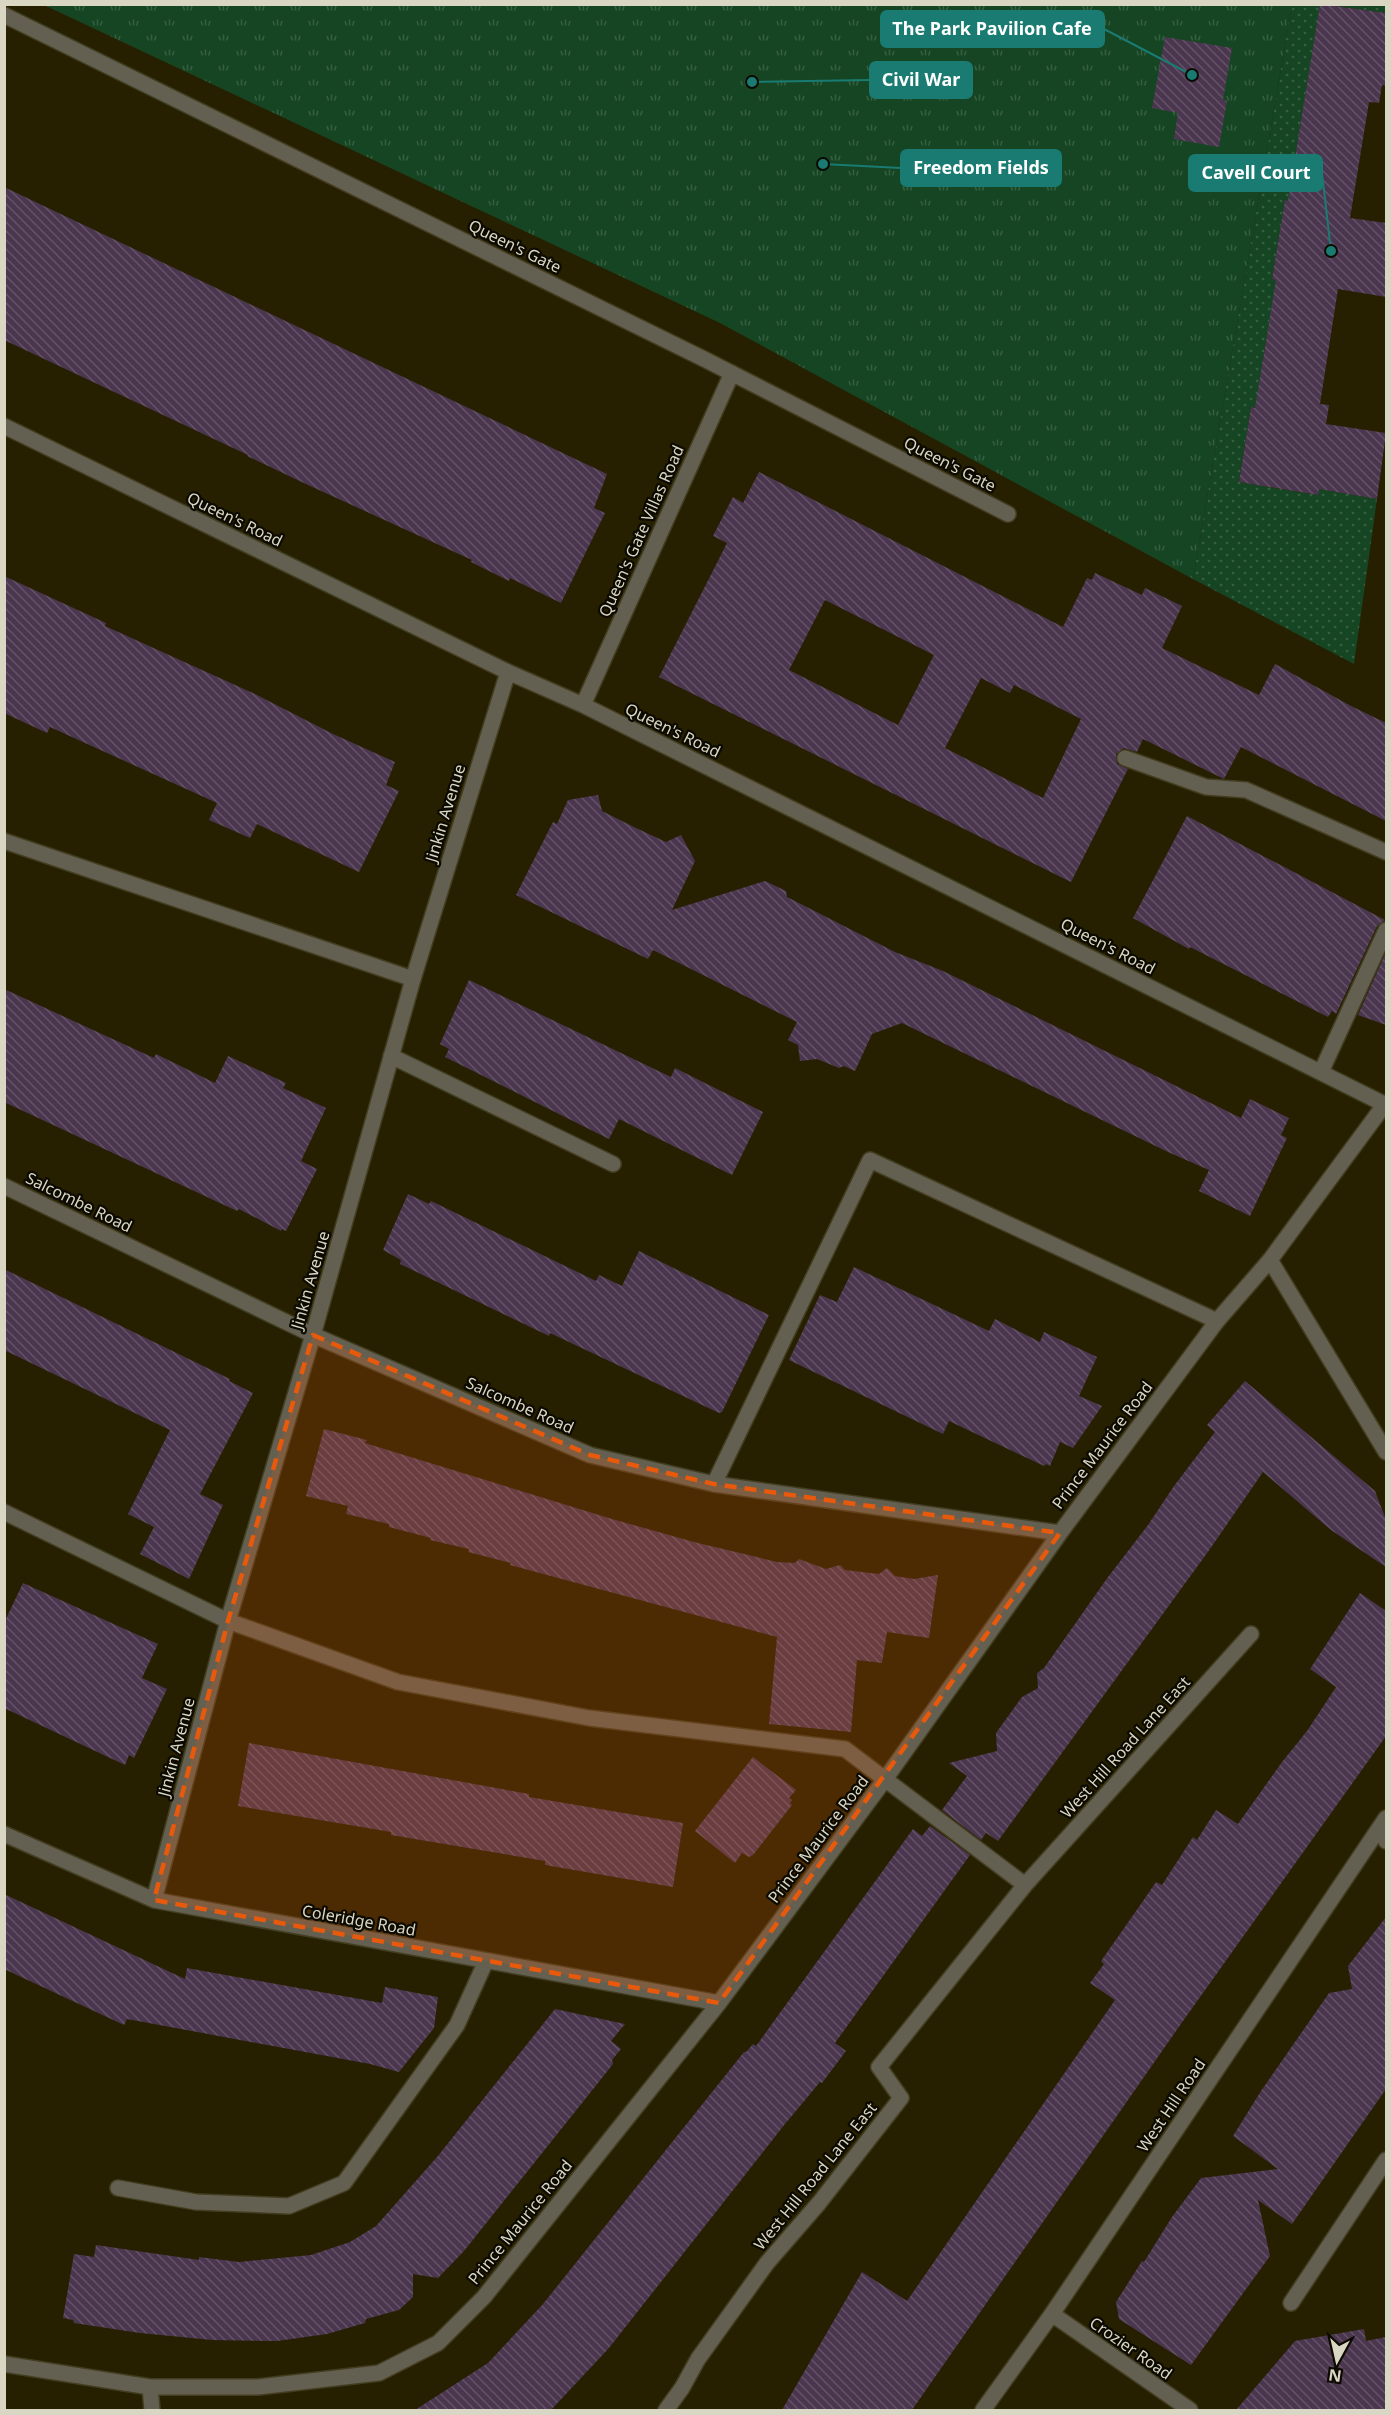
<svg xmlns="http://www.w3.org/2000/svg" width="1391" height="2415" font-family="'Noto Sans',sans-serif">
	<style>
		.park { fill: url(#park-tufts) }
		.garden { fill: url(#garden-dots) }
		.building { fill: url(#building-back-hatch); fill-rule: evenodd }
		.lines { fill: none; stroke-linecap: round; stroke-linejoin: round }
		.lane-casing { stroke: #433d20; stroke-width: 18 }
		.street-casing { stroke: #433d20; stroke-width: 18 }
		.lane { stroke: #636052; stroke-width: 15 }
		.street { stroke: #636052; stroke-width: 15 }
		.marked { fill: #e8590c; fill-opacity: 0.2; stroke: #e8590c; stroke-width: 4.5; stroke-dasharray: 12 8; stroke-linejoin: round }
		.labels { text-anchor: middle; stroke-width: 4.5; stroke-linejoin: round; paint-order: stroke }
		.street-label { font-size: 16px; fill: #d9d6c4; stroke: #0c0a01 }
		.leader { fill: none; stroke: #197b72; stroke-width: 2 }
		.callout-dot { fill: #197b72; stroke: #0c0a01; stroke-width: 2 }
		.callout { fill: #197b72; stroke: #197b72; stroke-width: 2 }
		.callout-label { font-size: 18px; text-anchor: middle; font-weight: bold; fill: #fff }
	</style>
	<defs>
		<pattern id="park-tufts" width="24" height="20" patternUnits="userSpaceOnUse" patternTransform="scale(1.5)"><rect width="24" height="20" fill="#154523"/><path d="M3 7l-1-3M5 7V3M7 7l1-3M15 17l-1-3M17 17v-4M19 17l1-3" fill="none" stroke="#365f41"/></pattern>
		<pattern id="garden-dots" width="8" height="8" patternUnits="userSpaceOnUse" patternTransform="scale(1.5)"><rect width="8" height="8" fill="#154523"/><path d="M2 2h.1M6 6h.1" fill="none" stroke="#365f41" stroke-width="1.8" stroke-linecap="round"/></pattern>
		<pattern id="building-back-hatch" width="6" height="6" patternUnits="userSpaceOnUse" patternTransform="scale(1.5)"><rect width="6" height="6" fill="#4b364f"/><path d="M-1 5l2 2M0 0l6 6M5-1l2 2" fill="none" stroke="#645267"/></pattern>
	</defs>
	<rect width="100%" height="100%" fill="#262001"/>
	<path class="park" d="M44,5H1292L1193,579L720,323Z"/>
	<path class="garden" d="M1292,5H1320L1292,178L1294,202L1285,201L1272,279L1279,281C1268,323 1260,365 1260,408L1251,407L1239,482L1317,495L1319,489L1377,499L1354,664L1193,579Z
		M1328,5H1386V13Z"/>
	<path class="building" d="M1320,4L1386,13V86L1382,85L1379,103L1369,102L1350,218L1386,223V297L1338,289L1320,404L1329,405L1326,424L1386,433L1377,499L1319,489L1318,495L1239,482L1251,407L1255,408L1276,280L1272,279L1285,200L1288,201Z
		M1165,37L1232,48L1223,100L1227,101L1219,147L1174,139L1178,113L1152,108Z
		M4,187L607,474L594,508L605,513L561,603L510,578L509,581L471,562L472,560L308,485L247,456L248,455L4,340Z
		M759,472L1063,627L1087,578L1092,580L1095,573L1142,595L1145,588L1182,606L1162,648L1259,695L1275,664L1351,706L1386,723V821L1241,747L1224,779L1143,739L1137,752L1124,748L1116,754L1117,764L1128,769L1071,882L659,677L727,543L713,536L733,497L743,503ZM825,600L934,655L898,725L789,670ZM981,678L1010,693L1014,685L1081,719L1043,798L945,748Z
		M4,576L106,623L105,626L255,694L333,734L395,762L386,785L399,791L359,872L257,824L250,838L209,820L217,803L50,727L47,733L4,713Z
		M598,795L602,811L636,828L666,842L681,835L695,861L672,910L765,881L786,891L787,897L895,952L943,971L1241,1118L1250,1099L1289,1118L1281,1135L1287,1138L1250,1216L1199,1191L1209,1170L1168,1152L902,1023L872,1034L855,1071L844,1066L839,1068L817,1059L800,1061L798,1045L788,1040L797,1022L653,950L648,959L516,895L553,822L557,824L568,800Z
		M1187,816L1385,920L1377,926L1336,1014L1332,1011L1328,1017L1190,947L1189,949L1133,918Z
		M1386,952V1025L1358,1015Z
		M469,980L671,1077L675,1068L763,1112L732,1175L619,1119L609,1139L445,1057L449,1049L440,1044Z
		M4,989L154,1058L156,1054L215,1083L228,1056L286,1083L283,1088L326,1108L301,1161L317,1169L286,1231L282,1229L281,1231L239,1209L237,1211L4,1102Z
		M408,1194L429,1204L431,1201L596,1281L599,1275L622,1286L639,1251L769,1315L722,1412L719,1413L550,1333L549,1336L400,1264L401,1260L383,1250Z
		M854,1267L989,1331L995,1319L1040,1342L1044,1332L1097,1357L1079,1396L1102,1406L1073,1448L1060,1442L1050,1466L1046,1464L1044,1466L949,1421L943,1434L789,1360L820,1295L837,1302Z
		M4,1269L230,1379L229,1381L253,1393L200,1494L223,1505L189,1579L140,1554L154,1527L128,1514L170,1430L4,1350Z
		M1245,1381L1375,1491L1386,1520V1567L1331,1530L1263,1472L1210,1549L998,1841L986,1833L981,1840L942,1810L967,1776L949,1763L997,1751L996,1733L1022,1697L1038,1688L1037,1673L1044,1668L1108,1577L1148,1525L1174,1486L1215,1432L1207,1425Z
		M324,1429L367,1440L365,1443L612,1519L694,1542L777,1562L795,1563L799,1559L826,1569L840,1565L845,1570L879,1574L887,1568L895,1576L914,1579L938,1575L929,1638L887,1632L882,1663L857,1660L851,1732L769,1724L777,1637L510,1565L511,1563L468,1552L469,1549L430,1540L431,1538L389,1527V1524L346,1514L348,1506L306,1496Z
		M23,1583L158,1644L142,1678L167,1689L134,1758L129,1755L125,1765L4,1708V1623Z
		M1360,1593L1386,1611V1736L1183,2021L912,2410H782L862,2272L907,2301L1115,2000L1090,1983L1104,1964L1101,1961L1143,1901L1156,1882L1162,1885L1193,1837L1197,1840L1216,1810L1238,1824L1282,1762L1307,1731L1336,1687L1310,1669Z
		M249,1743L529,1794V1797L683,1823L673,1887L545,1865V1861L391,1835V1832L238,1806Z
		M753,1757L796,1790L789,1798L792,1800L790,1803L792,1805L753,1855L749,1857L742,1853L735,1863L695,1831Z
		M930,1826L970,1855L835,2043L846,2051L822,2083L820,2082L785,2124L609,2348L551,2410H415L488,2363L543,2304L744,2052H746L753,2044L756,2046L913,1829L922,1836Z
		M4,1894L185,1979L187,1968L382,2003L385,1987L438,1997L434,2028L399,2072L370,2064L127,2019L124,2025L4,1969Z
		M1386,1917V2089L1292,2224L1258,2200L1270,2256L1191,2365L1119,2319L1116,2302L1142,2261L1144,2262L1172,2217L1201,2178L1278,2169L1233,2136L1261,2091L1329,1993L1352,1989L1348,1966Z
		M555,2009L625,2024L611,2041L621,2049L612,2060L613,2064L598,2083L464,2251L438,2278L413,2274V2297L399,2310L366,2319L365,2323L327,2334L277,2341L212,2340L140,2333L74,2323L73,2320L63,2318L74,2254L94,2257L96,2245L199,2260V2257L239,2262L311,2255L350,2242L376,2226L437,2157Z
		M1364,2329L1366,2341L1386,2337V2410H1236L1295,2341Z"/>
	<g class="lines">
		<g class="lane-casing">
			<path id="lane" d="M1125,758L1206,787L1246,790L1386,852
				M4,841L413,979
				M1321,1072L1386,930
				M714,1484L870,1160L1217,1321
				M4,1512L228,1621L398,1682L589,1718L845,1749L1025,1885
				M1380,1828L1386,1841
				M118,2188L196,2202L289,2206L344,2183L457,2025L486,1961
				M1291,2303L1386,2160
				M666,2410L682,2388L698,2359L767,2263L819,2203L901,2098L879,2067L1025,1885L1251,1634"/>
		</g>
		<g class="street-casing">
			<path id="street" d="M4,15L704,359L1008,514
				M4,426L508,672L583,705L1386,1105
				M583,705L732,373
				M391,1056L613,1164
				M4,1186L313,1335L590,1455L714,1484L1060,1533
				M1270,1260L1386,1452
				M4,1834L154,1900L719,2003
				M154,1900L228,1621L313,1335L413,979L508,672
				M1052,2314L1190,2410
				M4,2364L150,2387H258L379,2373L438,2343L484,2297L719,2003L886,1778L1060,1533L1217,1321L1270,1260L1385,1104
				M150,2387L152,2410
				M983,2410L1052,2314L1386,1818"/>
		</g>
		<use href="#lane" class="lane"/>
		<use href="#street" class="street"/>
	</g>
	<path class="marked" d="M313,1335L590,1455L714,1484L1060,1533L719,2003L154,1900L228,1621Z"/>
	<g class="labels">
		<g class="street-label">
			<text transform="translate(515 246) rotate(26)" y="6">Queen's Gate</text>
			<text transform="translate(950 464) rotate(27)" y="6">Queen's Gate</text>
			<text transform="translate(235 519) rotate(26)" y="6">Queen's Road</text>
			<text transform="translate(641 531) rotate(-66)" y="6">Queen's Gate Villas Road</text>
			<text transform="translate(673 730) rotate(26)" y="6">Queen's Road</text>
			<text transform="translate(445 813) rotate(-73)" y="6">Jinkin Avenue</text>
			<text transform="translate(1108 946) rotate(27)" y="6">Queen's Road</text>
			<text transform="translate(79 1202) rotate(26)" y="6">Salcombe Road</text>
			<text transform="translate(310 1280) rotate(-74)" y="6">Jinkin Avenue</text>
			<text transform="translate(520 1405) rotate(24)" y="6">Salcombe Road</text>
			<text transform="translate(1102 1445) rotate(-53)" y="6">Prince Maurice Road</text>
			<text transform="translate(176 1747) rotate(-75)" y="6">Jinkin Avenue</text>
			<text transform="translate(1125 1747) rotate(-48)" y="6">West Hill Road Lane East</text>
			<text transform="translate(818 1839) rotate(-53)" y="6">Prince Maurice Road</text>
			<text transform="translate(359 1920) rotate(10)" y="6">Coleridge Road</text>
			<text transform="translate(1171 2105) rotate(-56)" y="6">West Hill Road</text>
			<text transform="translate(815 2176) rotate(-51)" y="6">West Hill Road Lane East</text>
			<text transform="translate(520 2222) rotate(-51)" y="6">Prince Maurice Road</text>
			<text transform="translate(1131 2348) rotate(35)" y="6">Crozier Road</text>
		</g>
	</g>
	<path class="leader" d="M1192 75L1104 29M752 82L870 80M823 164L901 168M1331 251L1322 173"/>
	<g class="callout-dot">
		<circle cx="1192" cy="75" r="6"/>
		<circle cx="752" cy="82" r="6"/>
		<circle cx="823" cy="164" r="6"/>
		<circle cx="1331" cy="251" r="6"/>
	</g>
	<g class="callout">
		<rect x="881" y="11" width="223" height="36" rx="6"/>
		<rect x="870" y="62" width="102" height="36" rx="6"/>
		<rect x="901" y="150" width="160" height="36" rx="6"/>
		<rect x="1189" y="155" width="133" height="36" rx="6"/>
	</g>
	<g class="callout-label">
		<text x="992" y="35">The Park Pavilion Cafe</text>
		<text x="921" y="86">Civil War</text>
		<text x="981" y="174">Freedom Fields</text>
		<text x="1256" y="179">Cavell Court</text>
	</g>
	<rect width="1391" height="2415" fill="none" stroke="#d9d6c4" stroke-width="12"/>
	<g transform="translate(1337 2361) rotate(188)" stroke="#0c0a01" stroke-width="4.5" paint-order="stroke">
	<path d="M0-4.5L10 22L0 15L-10 22Z" fill="#d9d6c4"/>
	<text y="-9" font-size="16" font-weight="bold" text-anchor="middle" fill="#d9d6c4">N</text>
	</g>
</svg>
